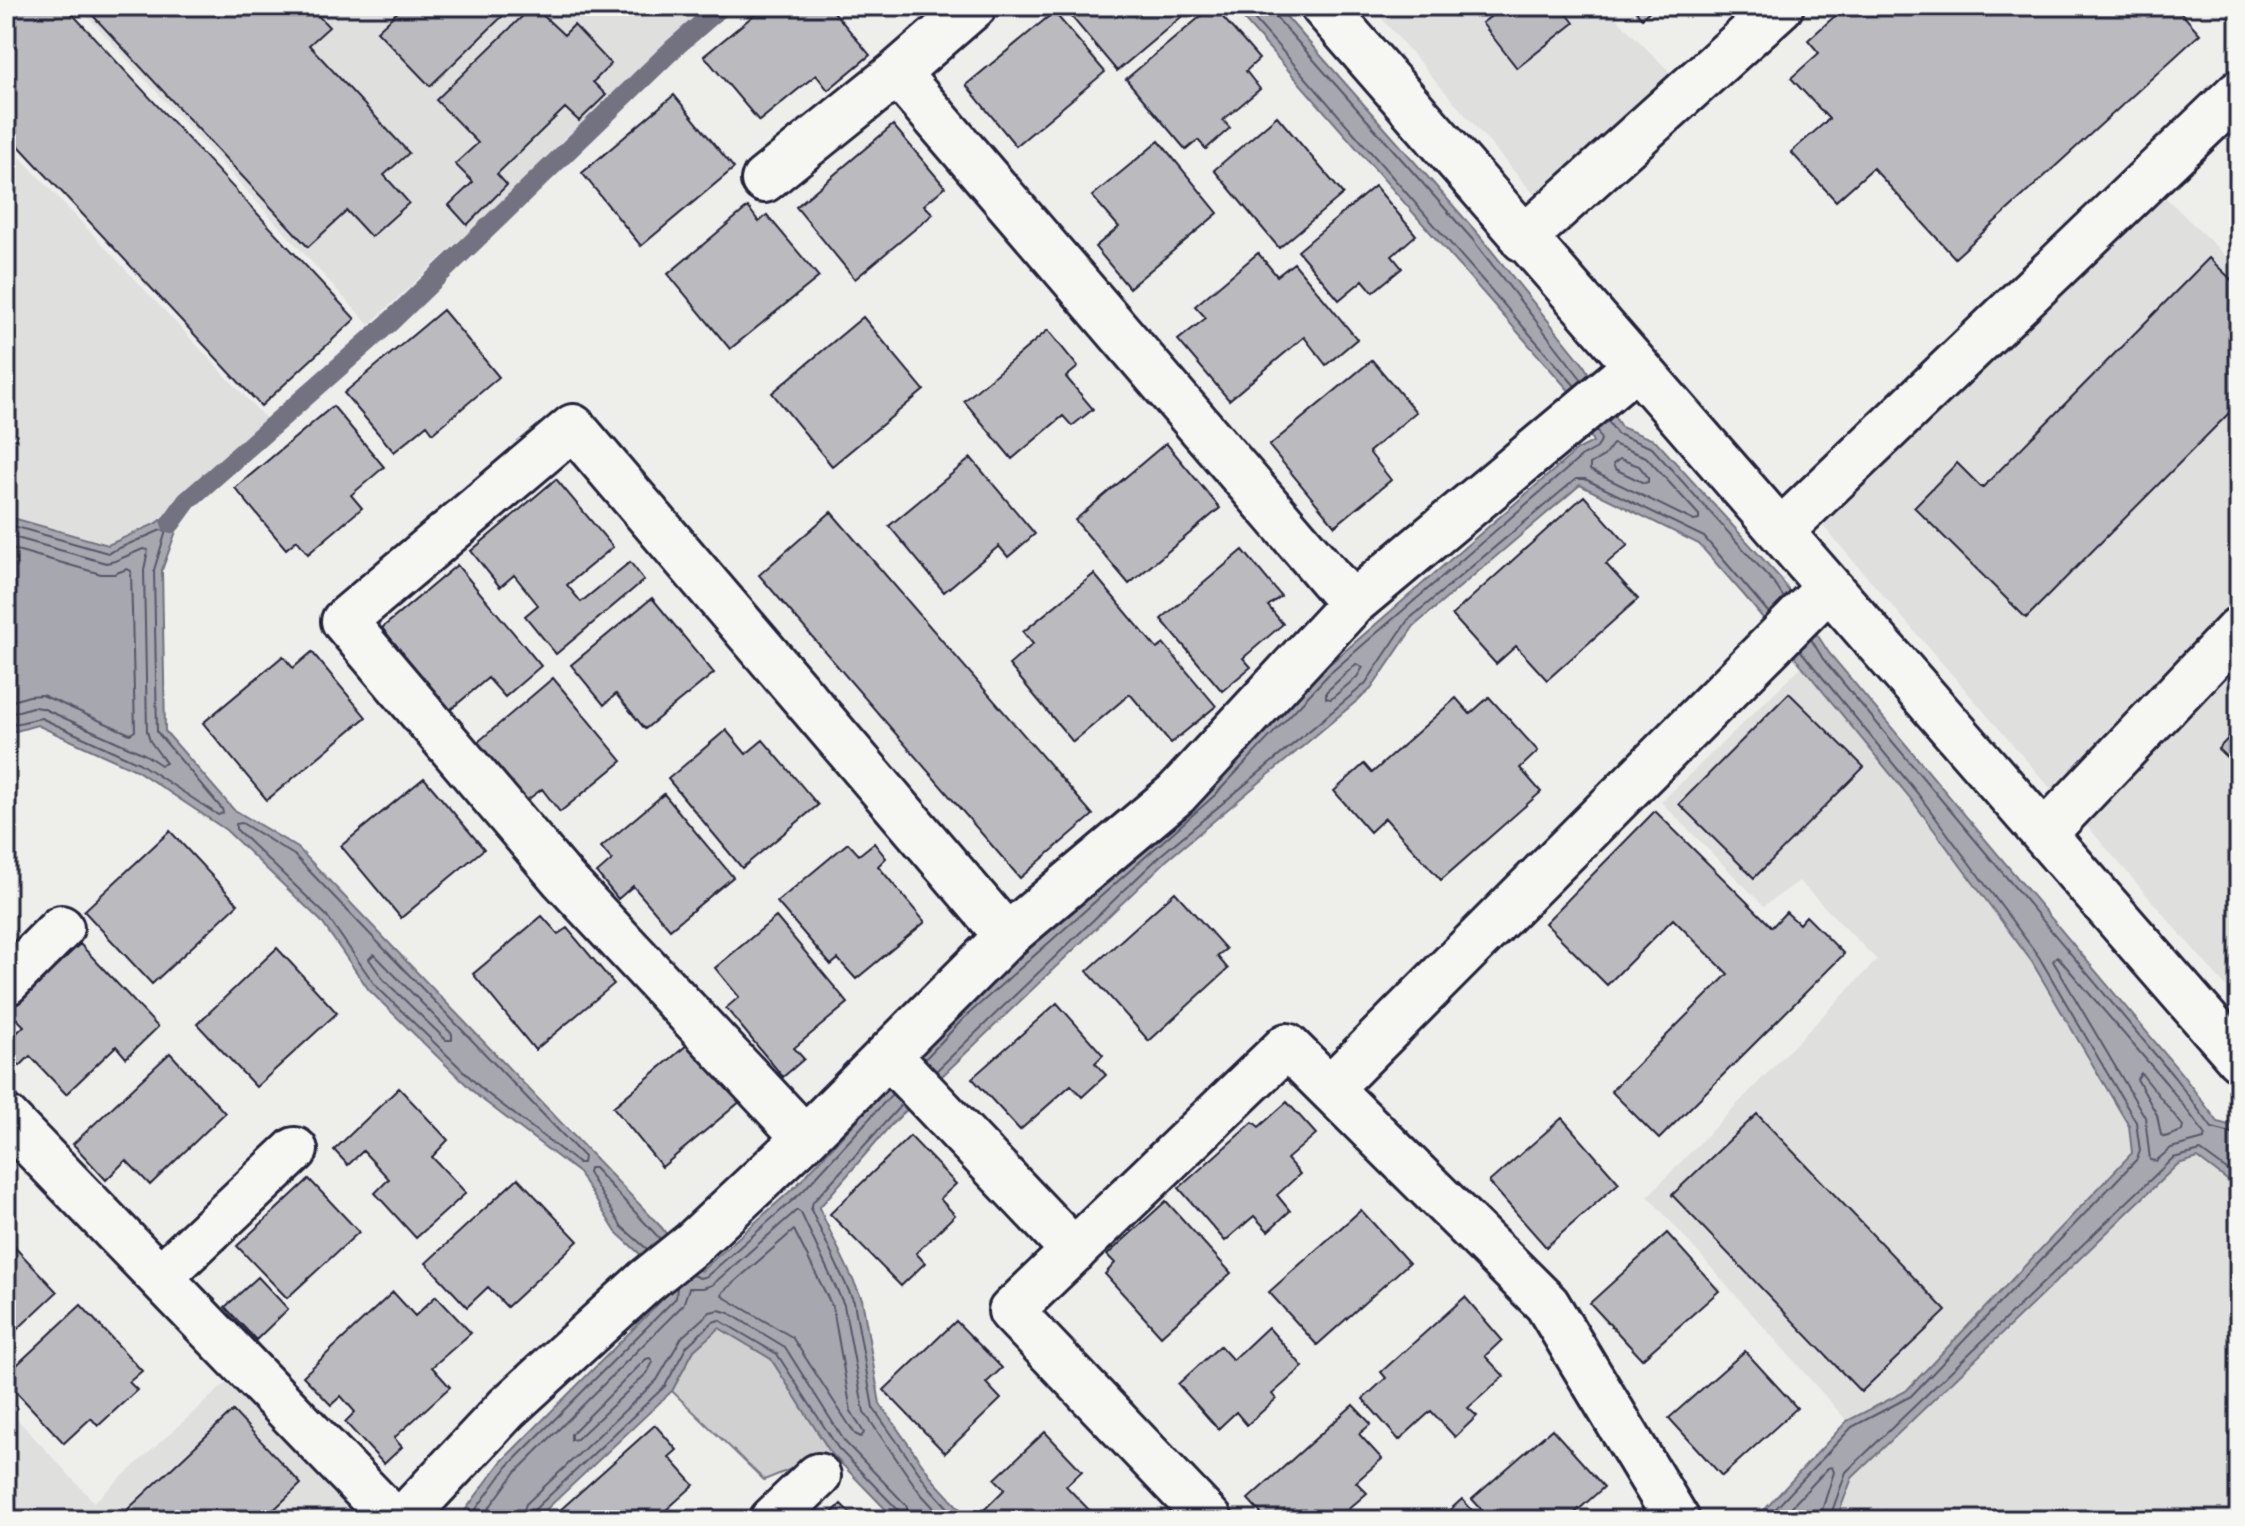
<svg xmlns="http://www.w3.org/2000/svg" width="2245" height="1526" font-family="'Shantell Sans',sans-serif">
	<style>
		.built { fill: #dfdfde }
		.green { fill: #d0d0d1; stroke: #797986; stroke-width: 2 }
		.water { fill: #a7a7af; stroke: #727281; stroke-width: 2 }
		.lines { fill: none; stroke-linecap: round; stroke-linejoin: round }
		.shore { stroke: #575769; stroke-width: 2 }
		.stream { stroke: #727281; stroke-width: 20 }
		.building { fill: #bbbbbf; stroke: #22223b; stroke-width: 2 }
		.minor-casing { stroke: #22223b; stroke-width: 50 }
		.minor { stroke: #f6f6f2; stroke-width: 44 }
	</style>
	<rect width="100%" height="100%" fill="#eeeeeb"/>
	<filter id="ink" filterUnits="userSpaceOnUse"><feTurbulence type="fractalNoise" baseFrequency=".0125" numOctaves="2"/><feDisplacementMap in="SourceGraphic" scale="16" xChannelSelector="R" yChannelSelector="G"/><feConvolveMatrix kernelMatrix="1 2 1 2 8 2 1 2 1" color-interpolation-filters="sRGB"/></filter>
	<g filter="url(#ink)">
		<path class="built" d="M78,6H709L369,325Z
			M1371,6H1604L1675,77L1539,200Z
			M6,142L269,422L157,523L108,545L6,516Z
			M2163,195L2239,269V603L2059,798L1823,526Z
			M2239,650V1002L2082,820Z
			M1802,666L1911,799L2032,962L2129,1126L2132,1152L1906,1391L1847,1421L1648,1196L1877,960L1799,881L1764,906L1661,802Z
			M2198,1158L2239,1189V1520H1836L1852,1478L2178,1164Z
			M235,1375L365,1518L6,1520V1407L94,1502Z"/>
		<path class="green" d="M719,1327L771,1359L831,1453L764,1480L672,1391L694,1350Z"/>
		<path class="water" d="M1232,6H1277L1478,234L1583,364L1621,427L1656,441L1781,579L1829,653L2181,1073L2218,1122L2239,1128V1189L2198,1158L2178,1164L1852,1478L1836,1520H1755L1847,1421L1906,1391L2132,1153L2129,1126L2032,962L1911,799L1744,595L1699,544L1580,485L1414,626L1371,689L1167,860L889,1127L819,1208L862,1299L880,1404L935,1482L970,1520H896L831,1453L771,1359L719,1328L694,1350L672,1391L535,1520H458L501,1462L670,1292L667,1279L616,1232L579,1173L479,1097L369,990L321,921L226,830L136,770L37,725L6,734V516L108,545L157,523L187,501L162,570L165,731L233,809L298,848L662,1228L688,1265L701,1271L797,1185L958,1012L1209,789L1323,670L1577,450L1593,442L1572,394Z"/>
		<g class="lines">
			<path class="shore" d="M1243,6L1575,386
				M1272,6L1274,15L1472,239L1582,380
				M1608,421L1617,434L1652,448L1774,583L1784,598
				M1613,444L1646,457L1699,515V520L1694,521L1590,470V464L1604,456Z
				M1620,459L1639,466L1648,477V482L1644,483L1615,469L1613,464Z
				M6,524L108,553L161,530L166,531L154,570L157,732L222,809L223,813L218,815L139,763L41,718L6,726
				M6,535L106,563L115,561L143,549L148,550L144,570L147,731L150,741L166,763L161,765L144,754L42,708L32,707L6,715
				M6,547L101,574H114L127,569L131,571L135,731L130,734L42,695L29,696L6,703
				M1811,639L1823,659L2175,1078L2212,1128L2239,1135
				M1356,664L1363,667L1357,677L1331,699L1326,698V692Z
				M242,823L294,855L584,1157L583,1163H578L484,1091L375,985L327,916L236,829V824Z
				M374,954L452,1034V1040H446L383,979L369,959Z
				M2057,956L2167,1084L2205,1134L2204,1139L2171,1148L2156,1161L2150,1160L2145,1117L2053,961Z
				M925,1059L964,1018L1215,795L1328,675L1581,457L1597,448L1601,440L1597,430
				M936,1071L1162,854L1365,684L1408,620L1576,479H1585L1704,537L1769,613
				M2141,1073L2183,1126L2182,1131L2165,1137L2161,1135L2157,1115L2137,1079Z
				M902,1104L813,1202L811,1210L854,1302L873,1408L929,1487L959,1520
				M794,1230L833,1308L851,1411L864,1433L861,1437L855,1434L792,1337L722,1296L723,1292Z
				M647,1249L622,1227L588,1173L589,1168H594L660,1239
				M692,1275L700,1278L707,1276L803,1191L892,1094
				M646,1359L650,1358L653,1362L647,1373L577,1439L571,1440V1434Z
				M468,1520L507,1467L676,1298L677,1287
				M480,1520L515,1473L683,1305L689,1288H703L712,1285L797,1210L801,1213L844,1305L864,1412L920,1493L945,1520
				M520,1520L526,1504L657,1380L682,1337L710,1312L719,1310L729,1313L785,1347L845,1442L906,1505L911,1520
				M530,1520L533,1511L665,1386L687,1346L713,1322L719,1320L777,1354L838,1448L899,1511L901,1520
				M1765,1520L1852,1427L1911,1396L2137,1159L2140,1151L2136,1122L2039,957L1918,794L1800,650
				M1779,1520L1828,1468L1832,1467L1834,1472L1819,1520
				M1829,1520L1846,1472L2173,1158L2201,1151L2239,1179"/>
			<path class="stream" d="M171,523L187,501L389,323L675,47L722,6"/>
		</g>
		<path class="building" d="M23,6H65L355,319L261,406L6,132V21Z
			M84,6H309L329,27L309,45L409,153L384,175L409,203L371,237L347,211L308,247Z
			M404,6H513L430,86L377,31Z
			M533,6L564,35L574,25L611,64L593,82L606,95L579,121L565,108L497,174L507,185L467,225L449,205L473,182L455,164L478,143L436,100Z
			M765,6H829L870,55L828,90L816,75L759,121L704,56Z
			M1081,6H1192L1193,7L1117,71L1070,15Z
			M1213,6L1259,59L1246,71L1260,89L1223,120L1230,128L1206,149L1198,140L1186,150L1126,79Z
			M1505,6H1561L1574,23L1517,68L1482,23Z
			M1631,6H1655L1642,18Z
			M1846,6H2175L2200,34L1955,258L1873,168L1836,201L1791,152L1829,119L1791,78L1819,53L1808,40Z
			M1054,12L1105,72L1016,146L966,85Z
			M674,95L734,168L641,246L582,173Z
			M1277,116L1343,194L1279,248L1214,170Z
			M893,125L945,187L924,205L933,214L855,279L796,207Z
			M1159,141L1218,213L1129,288L1095,247L1119,227L1092,196Z
			M1375,186L1416,235L1392,256L1402,268L1373,292L1363,280L1339,300L1298,251Z
			M748,207L759,222L767,215L819,277L730,349L668,274Z
			M1258,253L1277,276L1294,263L1357,339L1326,365L1304,337L1229,400L1178,340L1206,318L1195,306Z
			M2209,258L2239,287V403L2026,618L1914,507L1957,463L1982,488Z
			M443,310L499,377L433,433L427,425L394,452L344,393Z
			M863,317L924,390L832,466L772,393Z
			M1048,330L1078,367L1066,377L1093,409L1072,426L1063,416L1012,459L964,401Z
			M1372,360L1416,412L1369,452L1391,480L1335,526L1269,446Z
			M333,406L384,467L351,495L362,508L308,554L297,540L286,549L235,488Z
			M1166,443L1220,508L1129,584L1075,520Z
			M971,458L1035,534L1008,557L999,546L944,592L889,526Z
			M556,479L613,547L567,585L581,602L630,562L644,580L556,654L525,616L538,605L514,575L500,587L471,551Z
			M1584,496L1628,545L1606,564L1638,599L1547,680L1516,646L1496,664L1452,615Z
			M831,512L1093,815L1020,878L759,575Z
			M1243,550L1281,596L1268,606L1283,624L1243,658L1251,667L1222,691L1161,619Z
			M457,565L541,666L505,697L488,678L450,710L382,628Z
			M1094,574L1157,649L1164,644L1216,706L1171,743L1130,694L1073,742L1009,665L1033,644L1023,632Z
			M652,598L714,673L645,729L616,694L604,705L571,665Z
			M312,652L366,717L267,800L203,723L283,656L293,668Z
			M553,678L622,761L560,812L542,789L526,801L498,767L493,772L472,747Z
			M1789,693L1864,767L1754,878L1679,804Z
			M1489,697L1538,751L1520,768L1541,792L1441,880L1385,818L1370,832L1334,791L1364,764L1372,773L1456,698L1470,714Z
			M2239,727V769L2218,749Z
			M726,730L746,754L763,740L818,805L742,868L668,779Z
			M424,778L484,849L401,918L341,846Z
			M664,794L733,877L670,929L633,886L618,899L597,873L612,860L601,847Z
			M1655,811L1772,927L1786,912L1799,924L1806,916L1844,954L1659,1139L1611,1091L1728,974L1673,919L1607,985L1545,923Z
			M170,831L238,904L152,984L84,911Z
			M848,843L859,855L874,843L886,858L878,866L925,922L856,979L838,959L831,965L777,902Z
			M1175,892L1226,949L1217,956L1228,969L1149,1041L1087,971Z
			M542,916L558,934L567,928L614,984L535,1050L473,974Z
			M776,917L848,1003L794,1048L804,1059L783,1077L726,1008L739,997L715,968Z
			M80,944L158,1027L126,1058L116,1046L66,1094L30,1056L20,1066L6,1051V1043L24,1026L8,1010Z
			M277,948L337,1013L256,1087L197,1024Z
			M1057,1003L1103,1055L1095,1063L1106,1075L1082,1097L1071,1085L1020,1130L972,1078Z
			M693,1040L742,1100L662,1167L613,1107Z
			M170,1053L225,1113L150,1185L126,1160L106,1180L73,1144Z
			M399,1088L448,1140L432,1157L466,1193L416,1238L375,1193L389,1179L363,1151L348,1165L334,1150Z
			M1287,1102L1316,1134L1287,1159L1300,1174L1277,1195L1290,1211L1268,1231L1254,1216L1225,1241L1179,1188L1253,1122L1259,1127Z
			M1757,1114L1946,1311L1861,1392L1672,1195Z
			M1562,1118L1619,1183L1546,1247L1489,1182Z
			M910,1136L956,1184L940,1199L955,1215L916,1253L925,1263L901,1286L830,1214Z
			M518,1178L578,1241L507,1307L488,1287L467,1307L426,1263Z
			M309,1179L359,1232L287,1298L237,1246Z
			M1166,1201L1231,1273L1161,1336L1105,1274L1115,1263L1107,1255Z
			M1361,1210L1409,1263L1317,1345L1269,1292Z
			M1667,1233L1719,1291L1642,1359L1590,1303Z
			M6,1238L57,1292L6,1340Z
			M258,1277L288,1309L256,1340L225,1307Z
			M393,1292L415,1316L436,1296L471,1333L432,1367L450,1387L394,1438L402,1447L384,1464L345,1422L355,1412L341,1396L331,1405L303,1376Z
			M1465,1297L1502,1340L1485,1356L1504,1376L1468,1408L1477,1416L1455,1437L1431,1411L1399,1440L1363,1399L1386,1378L1381,1372Z
			M81,1305L142,1371L129,1382L137,1390L98,1426L91,1418L64,1443L6,1381V1375Z
			M956,1321L1002,1368L986,1383L1001,1399L945,1453L884,1390Z
			M1268,1327L1303,1367L1272,1394L1276,1399L1247,1425L1236,1412L1218,1429L1178,1384L1220,1346L1233,1360Z
			M1745,1351L1797,1408L1722,1476L1669,1418Z
			M1353,1405L1371,1424L1359,1434L1382,1459L1356,1482L1367,1493L1336,1520H1267L1248,1499Z
			M233,1411L301,1484L263,1520H138L128,1509Z
			M655,1425L677,1450L669,1457L694,1485L655,1520H549Z
			M1552,1429L1604,1487L1567,1520H1491L1472,1499Z
			M1045,1432L1082,1471L1066,1486L1092,1513L1085,1520H980L977,1517L1005,1489L995,1479Z
			M1462,1499L1481,1520H1439Z
			M841,1504L857,1520H825Z
			M1885,1511L1894,1520H1876Z"/>
		<g class="lines">
			<g class="minor-casing">
				<path id="minor" d="M1323,6L2239,1058
					M897,73L1352,604
					M764,180L897,73L974,6
					M1523,239L1781,6
					M1781,531L2239,92
					M2044,834L2239,629
					M6,983L61,928
					M889,1056L1074,1251
					M1330,1088L1829,587
					M6,1118L394,1520
					M805,1138L563,879L344,621L573,427L1007,936
					M160,1277L295,1150
					M402,1520L507,1408L646,1281L692,1244L805,1138L1007,936L1176,794L1352,604L1636,366
					M772,1520L818,1476
					M1210,1520L1011,1311L1287,1046L1547,1304L1677,1520"/>
			</g>
			<use href="#minor" class="minor"/>
		</g>
	</g>
	<rect width="2245" height="1526" fill="none" stroke="#f6f6f2" stroke-width="32"/>
	<rect x="16" y="16" width="2213" height="1494" fill="none" stroke="#22223b" stroke-width="3" filter="url(#ink)"/>
</svg>
